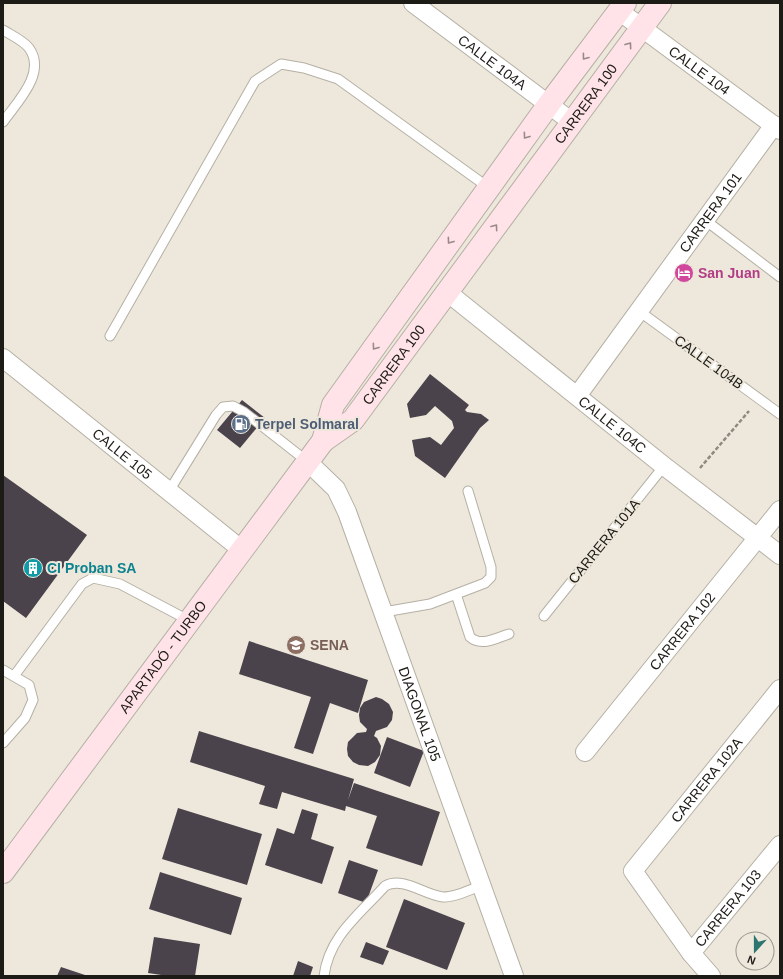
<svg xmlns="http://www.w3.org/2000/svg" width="783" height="979" font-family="Arial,sans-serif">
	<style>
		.building { fill: #4a434b }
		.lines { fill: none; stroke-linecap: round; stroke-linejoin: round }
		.lane-casing { stroke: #b5b0a4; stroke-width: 11 }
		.street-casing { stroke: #b5b0a4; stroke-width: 20 }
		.secondary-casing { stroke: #b5b0a4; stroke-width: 24 }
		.path { stroke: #8e8a81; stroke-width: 2.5; stroke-dasharray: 4 2; stroke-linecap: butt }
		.lane { stroke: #fff; stroke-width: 9 }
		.street { stroke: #fff; stroke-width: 18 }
		.secondary { stroke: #ffe3e8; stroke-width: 22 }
		.oneway { stroke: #99898a }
		.labels { text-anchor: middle; stroke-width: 4; stroke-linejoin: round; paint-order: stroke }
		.street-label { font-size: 14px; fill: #1d1b16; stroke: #eee8dc }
		.hotel-label { font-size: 14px; font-weight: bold; fill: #b23c85; stroke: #eee8dc; text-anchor: start }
		.service-label { font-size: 14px; font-weight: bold; fill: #4e5e75; stroke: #eee8dc; text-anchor: start }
		.culture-label { font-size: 14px; font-weight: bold; fill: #0d838f; stroke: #eee8dc; text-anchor: start }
		.education-label { font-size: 14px; font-weight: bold; fill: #785e54; stroke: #eee8dc; text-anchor: start }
	</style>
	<rect width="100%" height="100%" fill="#eee8dc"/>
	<path class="building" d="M430,374L469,405L465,410L467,412L481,414L489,420L480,428L445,478L415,456L412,440L430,437L441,445L454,428L452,421L435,406L426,415L410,418L407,404Z
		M242,400L265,418L240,448L217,430Z
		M3,475L87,535L26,618L3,601Z
		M249,641L368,680L358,713L330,703L313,754L294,748L311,697L239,674Z
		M376,697L382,699L389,704L393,712L392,720L387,727L376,731L374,736L377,738L381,746L380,755L375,762L368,766L359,765L353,762L348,756L347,749L348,742L357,733L366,732L367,729L360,722L359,715L360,708L364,702Z
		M199,731L354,779L348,800L354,783L440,812L422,866L366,848L377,816L346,806L345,811L282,792L277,809L259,804L265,786L190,762Z
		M387,737L424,751L410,787L374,773Z
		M178,808L262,834L247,885L162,859Z
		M302,809L318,814L311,839L334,847L322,884L265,865L277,828L294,834Z
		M349,860L378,870L366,903L338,893Z
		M160,872L242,898L231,935L149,909Z
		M404,899L465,923L447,970L386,947Z
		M154,937L200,944L195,976H168L148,973Z
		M366,942L389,951L383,965L360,957Z
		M298,961L313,967L310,976H293Z
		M61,967L88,976H57Z"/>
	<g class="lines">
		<g class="lane-casing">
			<path id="lane" d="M3,30C11,35 23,40 29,48C47,73 17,102 3,122
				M705,220L780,277
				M639,311L780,414
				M110,336L255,81L281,64L304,68L338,79L489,188
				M169,491L216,415L223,407L233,406L244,412L308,462
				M456,594L470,637C481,647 496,638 509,634
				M384,612L430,604L485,583L491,577V567L468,491
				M544,616L664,466
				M3,670L29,685L33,700L25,718L3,743
				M14,676L82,584L93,578L120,584L190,621
				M324,976C329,936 360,914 385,886C403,876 424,895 443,897C456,897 470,890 482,885"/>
		</g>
		<g class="street-casing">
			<g id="street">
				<path id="s1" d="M413,3L572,122"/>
				<path id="s2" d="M619,11L780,130"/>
				<path id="s3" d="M447,292L664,466L780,555"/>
				<path id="s4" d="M3,358L242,550"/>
				<path id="s5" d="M577,396L774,125"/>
				<path id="s6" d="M308,462L336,489L347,512L514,976"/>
				<path id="s7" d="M585,752L780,510"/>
				<path id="s8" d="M691,953L780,845"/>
				<path id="s9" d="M711,976L691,953L633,871L780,689"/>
			</g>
		</g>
		<g class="secondary-casing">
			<g id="secondary">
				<path d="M323,441L333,405L549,104L625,3"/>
				<path id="s10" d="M3,872L323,441L353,420L660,3"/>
			</g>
		</g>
		<path class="path" d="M700,468L749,411"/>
		<use href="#lane" class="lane"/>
		<use href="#street" class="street"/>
		<use href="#secondary" class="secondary"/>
	</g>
	<defs><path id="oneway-chevron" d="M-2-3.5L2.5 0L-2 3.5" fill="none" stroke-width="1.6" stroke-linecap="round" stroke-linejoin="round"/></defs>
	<g class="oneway">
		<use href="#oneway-chevron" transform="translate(629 45) rotate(-54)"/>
		<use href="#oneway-chevron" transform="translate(585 57) rotate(127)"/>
		<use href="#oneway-chevron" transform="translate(526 136) rotate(126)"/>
		<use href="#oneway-chevron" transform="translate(495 227) rotate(-54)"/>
		<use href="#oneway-chevron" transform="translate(450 241) rotate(126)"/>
		<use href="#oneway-chevron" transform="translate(375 347) rotate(126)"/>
	</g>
	<defs>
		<g id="hotel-disc" transform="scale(1)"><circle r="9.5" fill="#d1479c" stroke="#eee8dc"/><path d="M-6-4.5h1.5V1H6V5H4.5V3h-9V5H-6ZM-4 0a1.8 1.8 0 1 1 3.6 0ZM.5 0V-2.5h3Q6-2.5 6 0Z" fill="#fff"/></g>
		<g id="fuel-disc" transform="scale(1)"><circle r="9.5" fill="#5c6f8a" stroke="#eee8dc"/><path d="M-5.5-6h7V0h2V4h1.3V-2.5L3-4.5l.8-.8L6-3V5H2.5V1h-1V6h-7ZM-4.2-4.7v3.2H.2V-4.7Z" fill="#fff"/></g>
		<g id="building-disc" transform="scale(1)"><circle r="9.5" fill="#0f9aa8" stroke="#eee8dc"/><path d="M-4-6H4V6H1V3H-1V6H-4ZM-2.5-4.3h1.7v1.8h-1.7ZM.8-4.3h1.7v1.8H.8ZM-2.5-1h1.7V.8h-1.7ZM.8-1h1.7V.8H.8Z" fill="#fff"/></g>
		<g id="university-disc" transform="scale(1)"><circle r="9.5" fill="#8d6e63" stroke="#eee8dc"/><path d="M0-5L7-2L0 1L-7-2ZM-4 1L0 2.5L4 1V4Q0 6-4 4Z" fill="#fff"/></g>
	</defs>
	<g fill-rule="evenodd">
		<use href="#hotel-disc" x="684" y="273"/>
		<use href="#fuel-disc" x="241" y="424"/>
		<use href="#building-disc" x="33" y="568"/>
		<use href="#university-disc" x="296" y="645"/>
	</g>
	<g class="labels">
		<g class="street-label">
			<text dy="5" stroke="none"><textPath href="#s1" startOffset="99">CALLE 104A</textPath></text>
			<text dy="5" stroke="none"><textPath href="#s2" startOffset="100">CALLE 104</textPath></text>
			<text dy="5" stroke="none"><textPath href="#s10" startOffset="966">CARRERA 100</textPath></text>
			<text dy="5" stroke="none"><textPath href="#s5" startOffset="227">CARRERA 101</textPath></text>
			<text transform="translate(709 362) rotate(36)" y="5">CALLE 104B</text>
			<text dy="5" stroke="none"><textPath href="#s10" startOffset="642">CARRERA 100</textPath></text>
			<text dy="5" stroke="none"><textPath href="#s3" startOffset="212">CALLE 104C</textPath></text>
			<text dy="5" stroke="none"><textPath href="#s4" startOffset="153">CALLE 105</textPath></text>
			<text transform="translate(604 541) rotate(-51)" y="5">CARRERA 101A</text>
			<text dy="5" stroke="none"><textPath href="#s7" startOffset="155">CARRERA 102</textPath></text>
			<text dy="5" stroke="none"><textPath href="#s10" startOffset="268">APARTADÓ - TURBO</textPath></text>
			<text dy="5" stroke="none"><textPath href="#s6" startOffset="279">DIAGONAL 105</textPath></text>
			<text dy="5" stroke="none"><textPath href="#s9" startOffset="248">CARRERA 102A</textPath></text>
			<text dy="5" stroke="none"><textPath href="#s8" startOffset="58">CARRERA 103</textPath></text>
		</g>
		<g class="hotel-label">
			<text x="698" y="278">San Juan</text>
		</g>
		<g class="service-label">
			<text x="255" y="429">Terpel Solmaral</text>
		</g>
		<g class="culture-label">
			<text x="47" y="573">CI Proban SA</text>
		</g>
		<g class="education-label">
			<text x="310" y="650">SENA</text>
		</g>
	</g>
	<rect width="783" height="979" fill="none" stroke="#1d1b16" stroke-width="8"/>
	<g transform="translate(755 951) rotate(201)"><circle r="19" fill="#eee8dc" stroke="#9a968d"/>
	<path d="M0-3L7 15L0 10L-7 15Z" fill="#2d756f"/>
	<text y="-6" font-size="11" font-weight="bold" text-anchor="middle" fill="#1d1b16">N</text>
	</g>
</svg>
